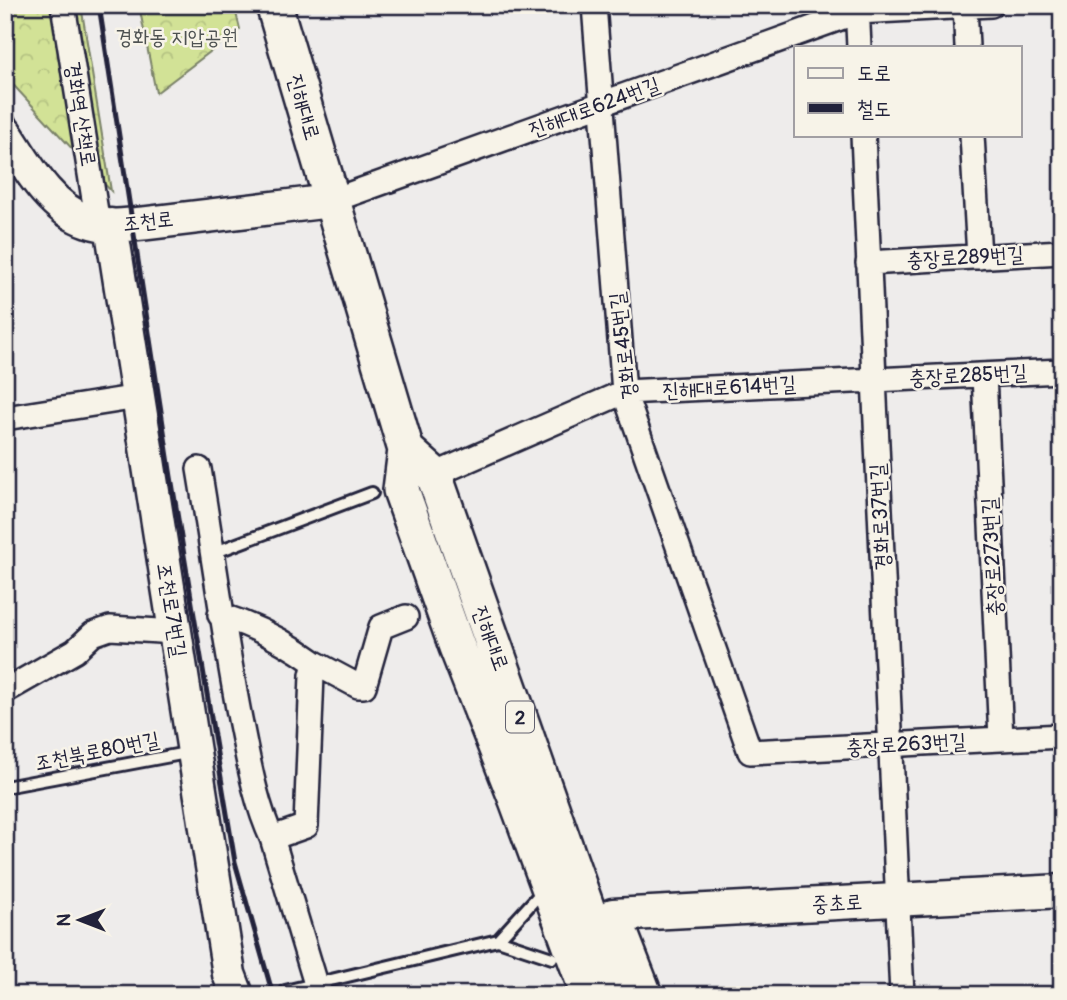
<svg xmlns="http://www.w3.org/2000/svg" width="1067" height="1000" font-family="Pangolin,'Poor Story',sans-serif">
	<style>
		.forest { fill: url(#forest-crowns); stroke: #7a8268; stroke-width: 2 }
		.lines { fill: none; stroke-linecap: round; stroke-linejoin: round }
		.lane-casing { stroke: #22223b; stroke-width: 16 }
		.street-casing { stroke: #22223b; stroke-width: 28 }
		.secondary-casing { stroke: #22223b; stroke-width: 37 }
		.primary-casing { stroke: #22223b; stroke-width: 40 }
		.lane { stroke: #f7f3e8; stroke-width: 10 }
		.street { stroke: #f7f3e8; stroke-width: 23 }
		.secondary { stroke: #f7f3e8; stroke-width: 32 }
		.primary { stroke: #f7f3e8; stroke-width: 35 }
		.rail { stroke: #22223b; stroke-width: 5 }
		.labels { text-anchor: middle; stroke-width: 5; stroke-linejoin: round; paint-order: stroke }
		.shield { fill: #f7f3e8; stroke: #62616f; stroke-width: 2 }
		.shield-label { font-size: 19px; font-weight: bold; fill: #22223b }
		.park-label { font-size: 21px; fill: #4e5252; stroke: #f7f3e8 }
		.street-label { font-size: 21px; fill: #22223b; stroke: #f7f3e8 }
	</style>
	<defs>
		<pattern id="forest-crowns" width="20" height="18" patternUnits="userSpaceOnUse" patternTransform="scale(1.75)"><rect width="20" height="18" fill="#d2e296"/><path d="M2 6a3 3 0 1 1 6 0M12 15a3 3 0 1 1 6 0" fill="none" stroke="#b4c282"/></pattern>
	</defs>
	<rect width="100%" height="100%" fill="#eeeceb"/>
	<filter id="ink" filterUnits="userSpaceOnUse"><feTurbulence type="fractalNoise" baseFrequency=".0143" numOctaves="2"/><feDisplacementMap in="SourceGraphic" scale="14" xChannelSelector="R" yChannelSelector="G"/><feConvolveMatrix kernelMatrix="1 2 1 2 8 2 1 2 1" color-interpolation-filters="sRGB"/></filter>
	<g filter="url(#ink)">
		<path class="forest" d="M5,5H81L111,191L5,76Z
			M139,5H234L240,29L156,93Z"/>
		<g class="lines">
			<g class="lane-casing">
				<path id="lane" d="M213,553L372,493
					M5,787L192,752
					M498,940L538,896
					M285,991L498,940L552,958"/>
			</g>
			<g class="street-casing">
				<path id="street" d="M63,5L98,224
					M594,5L624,392L750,752L1062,736
					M857,5L859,47
					M965,5L967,47
					M863,135L902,995
					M972,135L979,257
					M331,201L857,12L991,5
					M868,263L1062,252
					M984,375L1001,739
					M5,418L138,397
					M199,469C213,552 224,636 240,719C248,758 255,802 272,838L316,984L321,995
					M434,475L624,392L1062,371
					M220,615C255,626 286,642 315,663
					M5,691L75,651L93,634L110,628L176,632
					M272,838L306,826L312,675L315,663L358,686H364L381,627L406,617"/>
			</g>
			<g class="secondary-casing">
				<path id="secondary" d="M5,132C26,164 50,209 88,221C107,228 128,225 148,223L331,201
					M111,225L229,974L237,995
					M613,915L1062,891"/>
			</g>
			<g class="primary-casing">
				<path id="primary" d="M274,5L406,450L401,490L457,647L517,800L589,995
					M406,450L434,475L617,995
					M616,923L644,995"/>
			</g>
			<use href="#lane" class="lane"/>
			<use href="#street" class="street"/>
			<use href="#secondary" class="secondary"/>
			<use href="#primary" class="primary"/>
			<path class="rail" d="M99,5L171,477L235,862L273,995"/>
		</g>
	</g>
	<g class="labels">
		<rect class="shield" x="506" y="701.5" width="28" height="31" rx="5"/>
		<g class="shield-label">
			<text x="520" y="724">2</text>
		</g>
		<g class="park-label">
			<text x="177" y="44">경화동 지압공원</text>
		</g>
		<g class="street-label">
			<text transform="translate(304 107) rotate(74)" y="7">진해대로</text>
			<text transform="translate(594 107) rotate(-20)" y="7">진해대로624번길</text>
			<text transform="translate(81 114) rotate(81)" y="7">경화역 산책로</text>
			<text transform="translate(148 221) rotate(-6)" y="7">조천로</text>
			<text transform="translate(965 257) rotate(-3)" y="7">충장로289번길</text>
			<text transform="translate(623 346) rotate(-97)" y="7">경화로45번길</text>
			<text transform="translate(968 375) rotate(-3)" y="7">충장로285번길</text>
			<text transform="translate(729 387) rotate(-3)" y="7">진해대로614번길</text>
			<text transform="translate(880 517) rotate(-93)" y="7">경화로37번길</text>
			<text transform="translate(992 557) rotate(-93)" y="7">충장로273번길</text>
			<text transform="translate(172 610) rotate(81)" y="7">조천로7번길</text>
			<text transform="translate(491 638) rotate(70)" y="7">진해대로</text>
			<text transform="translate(906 744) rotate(-3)" y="7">충장로263번길</text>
			<text transform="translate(97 751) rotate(-11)" y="7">조천북로80번길</text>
			<text transform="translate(837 903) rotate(-3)" y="7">중초로</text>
		</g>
	</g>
	<rect width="1067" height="1000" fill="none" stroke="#f7f3e8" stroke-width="28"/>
	<rect x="14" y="14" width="1039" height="972" fill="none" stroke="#22223b" stroke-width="2.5" filter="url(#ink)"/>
	<rect x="794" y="46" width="228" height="91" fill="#f7f3e8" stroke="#a29fa3" stroke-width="2"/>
	<rect x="808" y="68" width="35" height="10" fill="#f7f3e8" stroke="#a29fa3" stroke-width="2"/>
	<text x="857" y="80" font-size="21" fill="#22223b">도로</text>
	<rect x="808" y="103" width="35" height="10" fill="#22223b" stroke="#a29fa3" stroke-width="2"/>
	<text x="857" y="116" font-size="21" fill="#22223b">철도</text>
	<g transform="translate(80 920) rotate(270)" stroke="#f7f3e8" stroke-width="5" paint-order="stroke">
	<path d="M0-5L12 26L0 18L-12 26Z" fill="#22223b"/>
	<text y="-10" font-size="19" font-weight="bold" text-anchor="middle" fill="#22223b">N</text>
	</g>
</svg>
